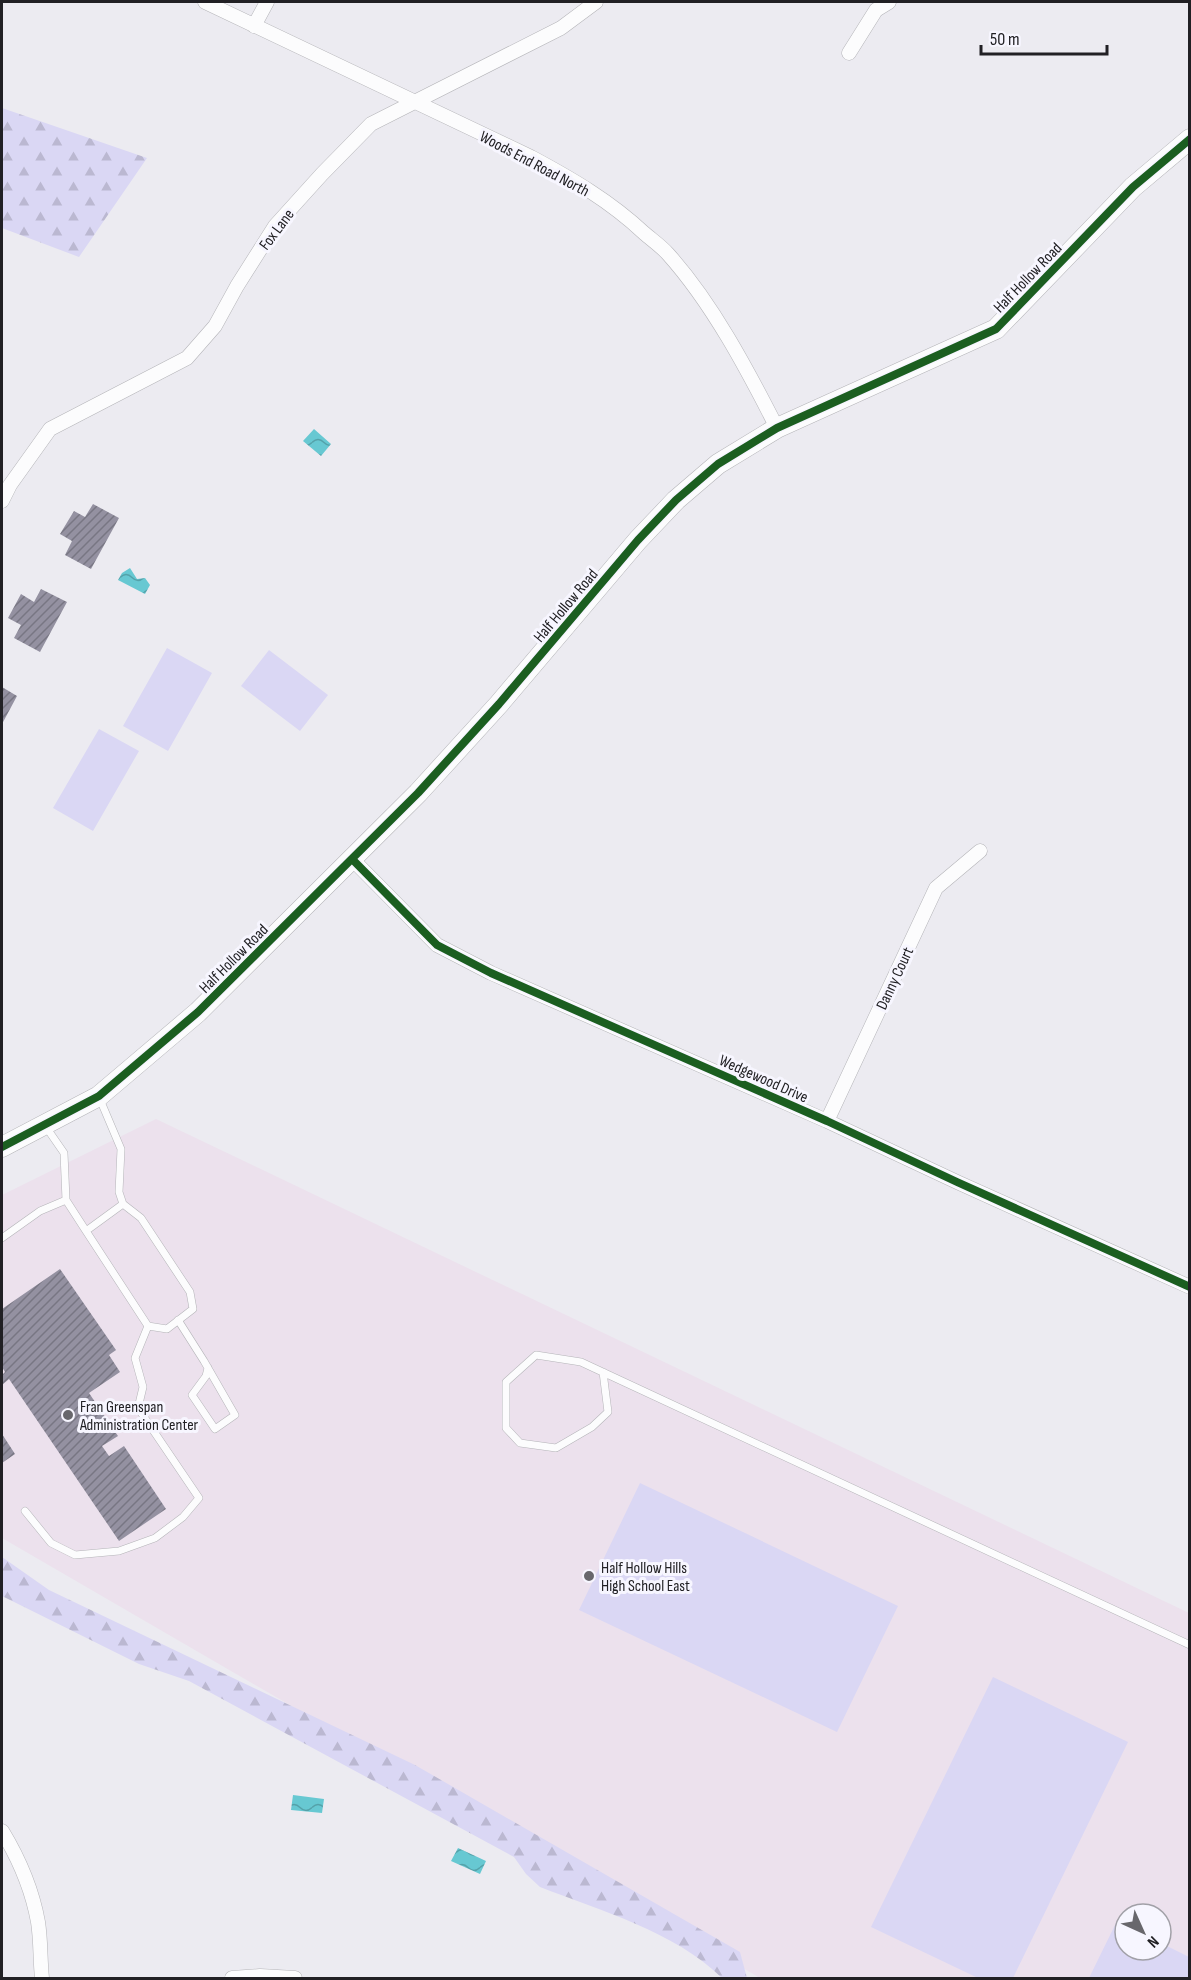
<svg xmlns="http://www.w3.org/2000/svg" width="1191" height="1980" font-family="'Sofia Sans Condensed',sans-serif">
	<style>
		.commercial { fill: #ece1ed; fill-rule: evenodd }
		.forest { fill: url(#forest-firs) }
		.park { fill: #dad7f4 }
		.water { fill: url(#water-waves) }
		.building { fill: url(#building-hatch) }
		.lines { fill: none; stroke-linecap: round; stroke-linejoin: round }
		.lane-casing { stroke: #b4b4b8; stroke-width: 8 }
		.street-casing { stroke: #b4b4b8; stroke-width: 15 }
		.secondary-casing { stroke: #b4b4b8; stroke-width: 21 }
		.lane { stroke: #fcfcfd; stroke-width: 7 }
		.street { stroke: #fcfcfd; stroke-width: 14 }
		.secondary { stroke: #fcfcfd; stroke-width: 20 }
		.cycleway-casing { stroke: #f7f6ff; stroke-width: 11 }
		.cycleway { stroke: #1b5e20; stroke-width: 8 }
		.poi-dot { fill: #68676c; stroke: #f7f6ff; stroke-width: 2 }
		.labels { text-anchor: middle; stroke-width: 6; stroke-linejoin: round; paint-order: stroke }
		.street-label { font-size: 16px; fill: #212024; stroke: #f7f6ff }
		.poi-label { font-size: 16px; fill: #212024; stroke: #f7f6ff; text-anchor: start }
	</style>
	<defs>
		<pattern id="forest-firs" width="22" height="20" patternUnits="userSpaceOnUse" patternTransform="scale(1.5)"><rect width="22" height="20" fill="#dad7f4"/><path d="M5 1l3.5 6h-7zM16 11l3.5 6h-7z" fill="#bbb8d1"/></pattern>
		<pattern id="water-waves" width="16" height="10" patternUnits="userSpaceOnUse" patternTransform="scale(1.5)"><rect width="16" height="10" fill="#67c8d2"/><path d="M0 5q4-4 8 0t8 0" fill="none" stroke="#54a2aa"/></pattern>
		<pattern id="building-hatch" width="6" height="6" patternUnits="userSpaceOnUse" patternTransform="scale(1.5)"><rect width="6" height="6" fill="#9491a1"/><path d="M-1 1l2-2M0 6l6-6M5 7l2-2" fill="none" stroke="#787683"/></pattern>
	</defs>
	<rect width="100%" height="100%" fill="#ecebf1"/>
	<path class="commercial" d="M156,1119L1189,1613V1978H760L2,1538V1195ZM1125,1914H1161V1950H1125Z"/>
	<path class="forest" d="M2,108L147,158L79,257L2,228Z
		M2,1557L49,1590L415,1765L740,1952L747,1978H722C674,1931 601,1911 540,1887L526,1874L514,1857L189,1681L139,1664L2,1596Z"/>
	<path class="park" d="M167,648L212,673L168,751L123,726Z
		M269,650L328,695L300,731L241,686Z
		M99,729L139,751L93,831L53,808Z
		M640,1483L898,1606L837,1732L579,1610Z
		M993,1677L1128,1742L1013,1978H978L871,1927Z
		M1116,1923L1125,1927V1950H1161V1943L1189,1957V1978H1089Z"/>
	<path class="water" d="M314,429L331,444L321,456L303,441Z
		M130,568L137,579L145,578L150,585L145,594L118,580L122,573Z
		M293,1795L324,1799L322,1813L291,1810Z
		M458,1848L486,1861L480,1874L451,1861Z"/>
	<path class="building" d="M93,504L119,518L91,569L65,555L72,541L60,534L74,511L85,517Z
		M41,589L67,602L40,652L14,638L21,625L8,618L21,594L34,602Z
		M2,687L17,696L2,724Z
		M60,1269L116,1350L109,1355L120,1372L89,1393L118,1436L102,1446L109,1456L124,1446L166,1509L119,1541L9,1379L2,1385V1375L5,1372L2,1367V1309Z
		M2,1434L15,1454L2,1463Z"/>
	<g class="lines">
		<g class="lane-casing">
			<path id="lane" d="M46,1127L64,1153L66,1200L86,1231L123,1204L119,1192L121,1149L99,1097
				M86,1231L148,1326L167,1329L193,1309L190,1292L141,1218L123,1204
				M2,1238L40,1211L66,1200
				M178,1320L204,1361L208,1368L235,1415L215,1429L192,1395L206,1376L208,1368
				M603,1372L608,1412L592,1427L556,1448L520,1443L506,1428V1382L536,1355L581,1362L1190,1645
				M25,1511L51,1543L75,1555L119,1551L155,1538L183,1517L199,1498L138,1408L143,1387L135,1358L148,1326"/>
		</g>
		<g class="street-casing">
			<path id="street" d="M205,2L531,157C572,179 610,201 644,233C652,240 661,246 668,254C712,303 747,369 777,428
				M254,26L267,2
				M849,53L876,10L889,2
				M2,501L10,485L50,429L187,358L215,326L237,286L275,226L322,174L371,124L561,28L596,2
				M352,859L437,945L491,973L827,1121L957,1182L1190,1287
				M827,1121L936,888L980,851
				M2,1831C19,1859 32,1889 38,1922C41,1941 40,1960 42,1978
				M232,1978L260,1976L295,1978"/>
		</g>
		<g class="secondary-casing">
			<path id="secondary" d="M2,1147L99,1096L198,1012L418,793L499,704L638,540L676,500L718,464L777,428L996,329L1133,187L1190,139"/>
		</g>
		<use href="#lane" class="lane"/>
		<use href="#street" class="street"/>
		<use href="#secondary" class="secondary"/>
		<g class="cycleway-casing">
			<path id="cycleway" d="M352,859L437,945L491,973L827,1121L957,1182L1190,1287
				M2,1147L99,1096L198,1012L418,793L499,704L638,540L676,500L718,464L777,428L996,329L1133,187L1190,139"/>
		</g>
		<use href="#cycleway" class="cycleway"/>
	</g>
	<g class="poi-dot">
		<circle cx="68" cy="1415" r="6"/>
		<circle cx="589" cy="1576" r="6"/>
	</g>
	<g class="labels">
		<g class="street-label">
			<text transform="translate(535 163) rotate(28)" y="6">Woods End Road North</text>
			<text transform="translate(276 229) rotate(-53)" y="6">Fox Lane</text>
			<text transform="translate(1027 277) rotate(-46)" y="6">Half Hollow Road</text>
			<text transform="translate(565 605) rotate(-50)" y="6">Half Hollow Road</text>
			<text transform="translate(233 958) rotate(-45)" y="6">Half Hollow Road</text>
			<text transform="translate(894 978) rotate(-65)" y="6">Danny Court</text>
			<text transform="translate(764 1078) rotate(24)" y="6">Wedgewood Drive</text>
		</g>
		<g class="poi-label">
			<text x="80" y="1412">Fran Greenspan<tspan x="80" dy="18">Administration Center</tspan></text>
			<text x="601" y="1573">Half Hollow Hills<tspan x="601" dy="18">High School East</tspan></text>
		</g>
	</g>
	<rect width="1191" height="1980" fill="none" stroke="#212024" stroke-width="6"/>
	<g transform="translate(1143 1932) rotate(135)"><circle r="28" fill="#f7f6ff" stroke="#a1a0a7" stroke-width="1.5"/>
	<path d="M0-4.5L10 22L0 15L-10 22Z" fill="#68676c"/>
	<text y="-9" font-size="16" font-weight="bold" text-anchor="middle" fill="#212024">N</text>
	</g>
	<path d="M981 45v9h126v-9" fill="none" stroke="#212024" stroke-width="3"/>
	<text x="990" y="45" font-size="18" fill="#212024" stroke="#f7f6ff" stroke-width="4.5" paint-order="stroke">50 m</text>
</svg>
